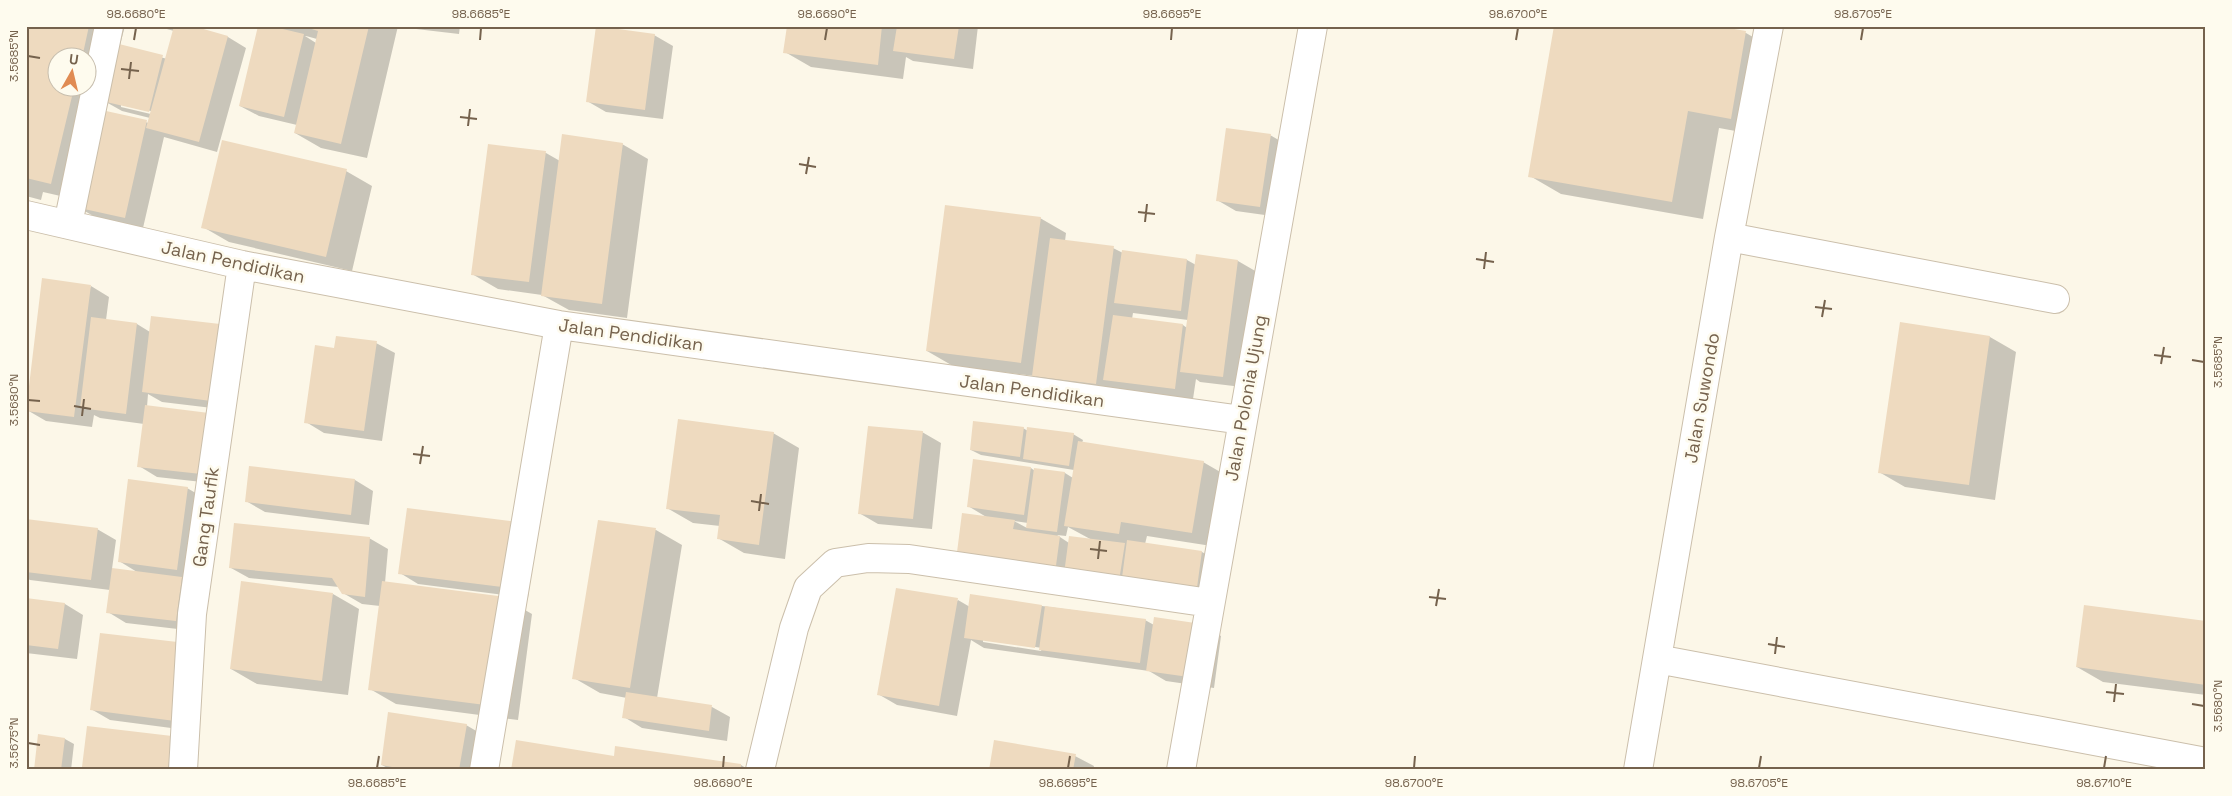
<svg xmlns="http://www.w3.org/2000/svg" width="2232" height="796" font-family="'Space Grotesk',sans-serif">
	<style>
		.shadow { fill: #0003; fill-rule: evenodd }
		.building { fill: #eedabf }
		.lines { fill: none; stroke-linecap: round; stroke-linejoin: round }
		.minor-casing { stroke: #cbbfab; stroke-width: 30 }
		.minor { stroke: #fff; stroke-width: 28 }
		.ticks { fill: none; stroke: #75624d; stroke-width: 2 }
		.labels { text-anchor: middle; stroke-width: 5; stroke-linejoin: round; paint-order: stroke }
		.street-label { font-size: 18px; fill: #75624d; stroke: #fefbee }
		.neatline { fill: none; stroke: #75624d; stroke-width: 2 }
		.ticks-label { font-size: 12px; text-anchor: middle; fill: #75624d }
	</style>
	<rect width="100%" height="100%" fill="#fcf7e8"/>
	<path class="shadow" d="M26,26H125L120,45L167,59L174,31L156,26H188L228,37L246,48L217,152L164,137L143,228L95,217L76,206L78,200L43,192L41,200L26,196ZM58,58H88V88H58ZM106,102L122,111L150,118L149,123L104,112ZM121,104L155,112V115L121,107Z
		M275,26H398L367,158L321,148L295,133L297,125L259,116L240,106L281,29ZM306,36L317,39L316,43L305,36Z
		M412,26H460L459,34L416,29Z
		M788,26H978L973,69L913,61L906,57L903,79L811,67L785,52Z
		M1709,26L1746,33L1777,51L1763,136L1719,128L1703,219L1561,194L1530,176Z
		M654,35L673,46L663,119L606,112L587,101Z
		M1270,135L1289,146L1279,217L1236,211L1217,200Z
		M622,144L648,159L627,318L569,310L542,295L498,289L472,274L489,145L546,153L560,161Z
		M346,171L372,186L352,271L229,242L203,227Z
		M1040,218L1066,233L1065,241L1113,248L1123,253L1187,260L1196,265L1197,255L1238,261L1257,272L1242,387L1200,382L1196,379L1193,399L1123,390H1060L1035,376L953,366L927,351ZM1133,313L1188,320L1187,328L1183,325L1132,319Z
		M91,286L109,297L106,320L137,324L150,332L229,410L162,402L148,394L147,407L220,484L157,477L139,466L144,424L100,418L94,415L92,427L46,421L27,410Z
		M1901,324L1990,337L2016,352L1995,500L1905,487L1879,472Z
		M376,343L395,353L382,441L324,433L306,422L335,349Z
		M1023,428L1028,431L1073,434L1083,440L1082,443L1203,462L1229,477L1218,547L1147,536L1145,544L1202,552L1221,563L1215,605L1073,583L988,518L968,506L1031,468L1035,471L1065,473L1073,478L1074,470L981,455L971,450ZM1014,521L1028,523L1027,528ZM1068,527L1092,540L1069,543L1057,535L1066,536Z
		M922,432L941,443L932,529L878,524L859,513Z
		M773,433L799,448L785,559L744,553L718,538L720,526L693,523L667,508Z
		M355,480L373,491L369,525L265,512L246,501Z
		M187,488L206,499L196,580L182,578L200,589L195,631L126,623L108,612L110,590L30,580L26,578V520L97,529L116,540L112,569L137,572L119,561Z
		M599,521L656,530L682,545L657,698L712,707L730,717L727,741L642,728L624,717L627,698L600,693L574,678Z
		M537,534L528,598L418,584L400,573Z
		M369,538L388,549L385,583L506,599L532,614L518,720L396,704L370,689L380,606L362,604L343,593L339,587L249,578L231,568Z
		M333,594L359,609L348,695L257,684L231,669Z
		M26,599L65,604L83,615L77,659L26,653Z
		M958,600L970,607L1042,606L1145,620L1154,625H1202L1221,636L1214,688L1166,681L1149,671L984,648L971,640L957,716L897,705L878,694ZM983,639L1042,648L1041,651L983,642Z
		M2206,622V695L2103,682L2077,667Z
		M185,644L204,655L194,731L110,720L91,709Z
		M466,725L485,736L480,770H391L382,765Z
		M88,727L190,748L187,770H88L83,767Z
		M39,735L65,739L74,744L71,770H35Z
		M1075,756L1094,766L1093,770H990Z
		M615,758L741,765L749,770H512Z"/>
	<path class="building" d="M26,26H89L82,58H58V88H74L51,184L26,178Z
		M174,26H193L228,36L199,142L146,128Z
		M258,26H270L304,34L284,117L239,106Z
		M369,26L341,144L294,133L318,31L302,26Z
		M596,26L655,34L645,110L586,102Z
		M787,26H882L878,65L783,53Z
		M897,26H959L954,59L893,51Z
		M1554,26H1717L1746,31L1731,119L1688,111L1672,202L1528,177Z
		M115,43L163,55L149,112L102,101Z
		M97,109L147,120L125,218L75,207Z
		M1226,128L1271,134L1260,207L1216,201Z
		M562,134L623,143L602,304L541,296Z
		M222,140L347,169L326,257L201,228Z
		M488,144L546,151L529,282L471,275Z
		M945,205L1041,217L1021,363L926,351Z
		M1050,238L1114,246L1096,384L1032,376Z
		M1122,250L1187,259L1181,311L1114,303Z
		M1196,254L1238,260L1223,377L1180,372Z
		M42,278L91,285L74,417L26,411Z
		M1113,315L1183,324L1175,389L1103,380Z
		M151,316L220,324L211,401L142,392Z
		M91,317L137,323L126,414L80,408Z
		M1900,322L1990,336L1969,485L1878,473Z
		M336,336L377,341L364,431L304,423L315,345L334,348Z
		M145,405L209,413L201,474L137,467Z
		M678,419L774,432L759,545L717,539L720,515L666,509Z
		M973,421L1024,427L1020,457L970,450Z
		M868,426L923,431L913,519L858,514Z
		M1027,427L1074,433L1069,466L1023,459Z
		M1078,441L1204,461L1192,533L1121,522L1119,534L1064,526Z
		M973,459L1031,467L1024,515L967,507Z
		M249,466L355,479L351,515L245,502Z
		M1034,468L1065,472L1057,532L1026,528Z
		M128,479L188,487L177,570L118,562Z
		M407,508L518,522L510,588L398,574Z
		M962,513L1015,520L1013,529L1060,536L1055,573L956,560Z
		M26,519L98,528L91,580L26,572Z
		M598,520L656,528L630,688L572,679Z
		M234,523L370,537L365,597L342,594L332,578L229,568Z
		M1069,536L1125,543L1119,581L1064,574Z
		M1127,540L1202,551L1196,595L1121,585Z
		M112,568L182,577L176,621L106,613Z
		M241,581L333,593L322,681L230,669Z
		M382,581L506,597L493,706L368,690Z
		M896,588L958,598L939,706L877,695Z
		M970,594L1042,605L1035,648L964,638Z
		M26,598L65,603L58,649L26,645Z
		M2084,605L2206,621V685L2076,667Z
		M1045,606L1146,619L1140,663L1039,650Z
		M1154,617L1202,624L1196,678L1146,671Z
		M100,633L186,643L175,721L90,710Z
		M626,692L712,705L709,731L622,718Z
		M388,712L467,724L459,770H409L381,765Z
		M87,726L172,736L168,770H100L82,767Z
		M38,734L65,738L61,770H34Z
		M516,740L614,756L615,746L741,764V770H511Z
		M994,740L1076,754L1073,770H989Z"/>
	<g class="lines">
		<g class="minor-casing">
			<path id="minor" d="M26,215L242,265L559,325L1242,420
				M68,224L109,26
				M1729,237L2055,299
				M1657,659L2206,762
				M183,770L192,614L242,265
				M484,770L559,325
				M760,770L794,628L808,588L835,563L868,558L909,559L1210,603
				M1181,770L1313,26
				M1638,770L1729,237L1769,26"/>
		</g>
		<use href="#minor" class="minor"/>
	</g>
	<path class="ticks" d="M134,40L136,28M480,40L481,28M825,40L827,28M1171,40L1172,28M1516,40L1518,28M1861,40L1863,28M28,56L40,58M121,69L139,71M129,79L131,62M460,117L477,119M468,126L470,109M799,164L816,167M806,174L809,157M1138,212L1155,214M1145,222L1147,204M1476,259L1494,262M1484,269L1486,252M1815,307L1832,309M1822,317L1825,300M2154,355L2171,357M2192,360L2204,362M2161,364L2164,347M28,400L40,401M74,406L91,409M82,416L84,399M413,454L430,456M420,464L423,446M751,501L769,504M759,511L761,494M1090,549L1107,551M1098,559L1100,541M1429,597L1446,599M1436,606L1439,589M1768,644L1785,647M1775,654L1777,637M2106,692L2124,694M2114,702L2116,684M2192,704L2204,706M28,743L40,745M377,768L379,756M723,768L724,756M1068,768L1070,756M1414,768L1415,756M1759,768L1761,756M2104,768L2106,756"/>
	<g class="labels">
		<g class="street-label">
			<text transform="translate(233 262) rotate(12)" y="6">Jalan Pendidikan</text>
			<text transform="translate(631 335) rotate(8)" y="6">Jalan Pendidikan</text>
			<text transform="translate(1032 391) rotate(8)" y="6">Jalan Pendidikan</text>
			<text transform="translate(1246 398) rotate(-80)" y="6">Jalan Polonia Ujung</text>
			<text transform="translate(1702 398) rotate(-80)" y="6">Jalan Suwondo</text>
			<text transform="translate(206 517) rotate(-82)" y="6">Gang Taufik</text>
		</g>
	</g>
	<rect width="2232" height="796" fill="none" stroke="#fefbee" stroke-width="55"/>
	<g transform="translate(72 72) rotate(8)"><circle r="24" fill="#fefbee" stroke="#c7beae"/>
	<path d="M0-4L9 19L0 12L-9 19Z" fill="#e08b53"/>
	<text y="-8" font-size="14" font-weight="bold" text-anchor="middle" fill="#75624d">U</text>
	</g>
	<rect x="28" y="28" width="2176" height="740" class="neatline"/>
	<g class="ticks-label">
		<text x="136" y="18">98.6680°E</text>
		<text x="481" y="18">98.6685°E</text>
		<text x="827" y="18">98.6690°E</text>
		<text x="1172" y="18">98.6695°E</text>
		<text x="1518" y="18">98.6700°E</text>
		<text x="1863" y="18">98.6705°E</text>
		<text transform="translate(14 56) rotate(-90)" y="4">3.5685°N</text>
		<text transform="translate(2218 362) rotate(-90)" y="4">3.5685°N</text>
		<text transform="translate(14 400) rotate(-90)" y="4">3.5680°N</text>
		<text transform="translate(2218 706) rotate(-90)" y="4">3.5680°N</text>
		<text transform="translate(14 743) rotate(-90)" y="4">3.5675°N</text>
		<text x="377" y="787">98.6685°E</text>
		<text x="723" y="787">98.6690°E</text>
		<text x="1068" y="787">98.6695°E</text>
		<text x="1414" y="787">98.6700°E</text>
		<text x="1759" y="787">98.6705°E</text>
		<text x="2104" y="787">98.6710°E</text>
	</g>
</svg>
